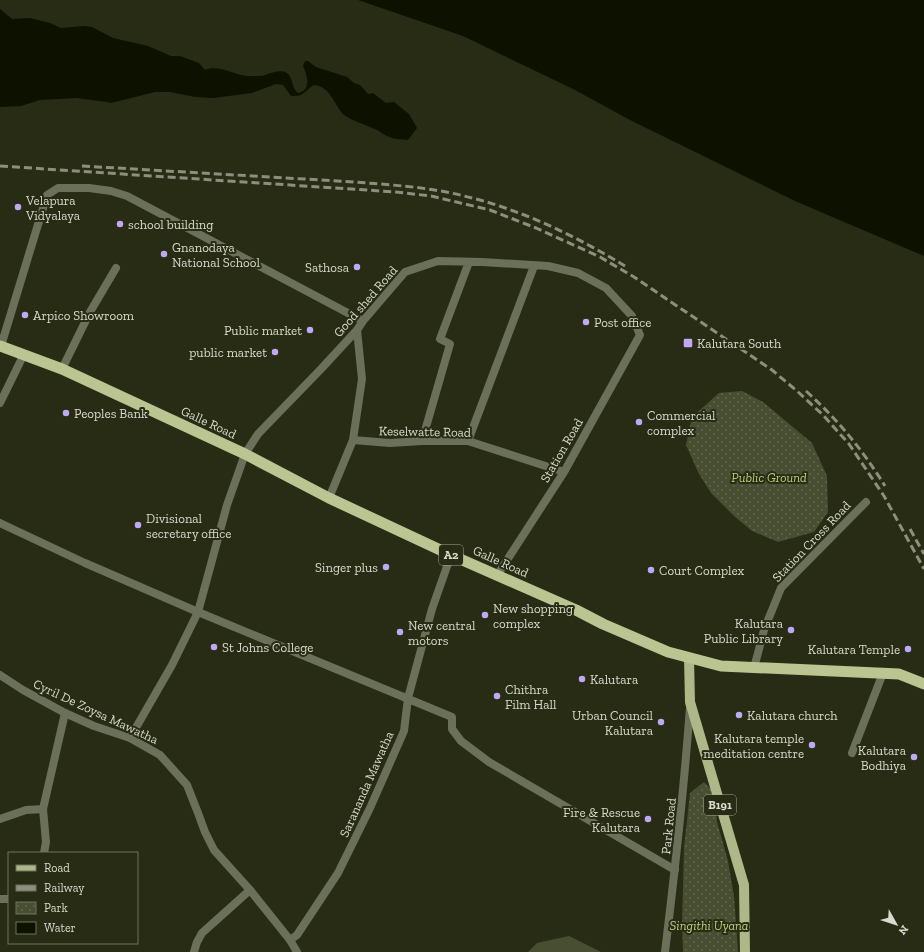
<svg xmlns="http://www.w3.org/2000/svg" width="924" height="952" font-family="'Zilla Slab',serif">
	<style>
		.grass { fill: #484e31 }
		.park { fill: url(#park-dots) }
		.water { fill: #0d1100 }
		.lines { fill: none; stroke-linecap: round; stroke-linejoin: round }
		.minor { stroke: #6b705a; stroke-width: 8 }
		.tertiary { stroke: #6b705a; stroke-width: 8 }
		.primary { stroke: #adb788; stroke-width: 10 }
		.trunk { stroke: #bac591; stroke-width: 11 }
		.rail { stroke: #8c8f7d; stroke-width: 3; stroke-dasharray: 8 4; stroke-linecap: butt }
		.poi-dot { fill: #bfa9f4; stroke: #282c14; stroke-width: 1.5 }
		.labels { text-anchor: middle; stroke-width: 4; stroke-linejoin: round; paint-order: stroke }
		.shield { fill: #282c14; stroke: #a2a695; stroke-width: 1 }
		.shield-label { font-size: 12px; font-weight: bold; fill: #d7dacc }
		.poi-label { font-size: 13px; fill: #d7dacc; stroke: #282c14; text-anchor: start }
		.street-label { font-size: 13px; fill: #d7dacc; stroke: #282c14 }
		.park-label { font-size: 13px; font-style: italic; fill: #bdcc7a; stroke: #282c14 }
	</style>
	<defs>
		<pattern id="park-dots" width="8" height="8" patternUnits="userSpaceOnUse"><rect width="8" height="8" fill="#484e31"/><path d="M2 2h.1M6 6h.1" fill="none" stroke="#62674e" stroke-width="1.8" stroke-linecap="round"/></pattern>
	</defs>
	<rect width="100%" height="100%" fill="#282c14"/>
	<path class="grass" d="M569,936L601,952H528L537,943Z"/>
	<path class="park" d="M742,391L763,402L812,443L827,476L828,512L814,532L778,542L752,531L734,516L711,493L699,474L686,445L692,417L719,393Z
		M704,782L714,792L717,822L728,861L734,896L738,952H683L682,926L684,848L690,793Z"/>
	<path class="water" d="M358,0H924V256L795,201L630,120L575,90L463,36Z
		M0,9L12,19L30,18L50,23L61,28L84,26L92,27L113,38L148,46L171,56H180L199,63L205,70C218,64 234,75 248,76C252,76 256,76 260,76C268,75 277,69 285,72C294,76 291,88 298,93C312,90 307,75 303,66L305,61H308L316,67L347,77L354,83L360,85L368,94L373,93L386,103L394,102L409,114L417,128L408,140C403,139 395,140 390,137C385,136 381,132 377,130C367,125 351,121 343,114C334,104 330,86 314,85C304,91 304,97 291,96L283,85L276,84L252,93L213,98L195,97L170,92H155L111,103L106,102L77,98L40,100L21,106L0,107Z"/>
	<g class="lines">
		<path class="minor" d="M1,346L47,195L58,188H89L111,191L127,196L363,321
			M62,369L90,312L116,268
			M0,403L24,354
			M353,440L390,443L422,441H468L564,472
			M422,441L450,344L440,339L469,262
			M468,441L534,266
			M329,498L353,440L362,379L357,330
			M0,523L85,563L198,612L452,717V729L461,741L489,762L675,870
			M754,668L764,630L781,588L866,502
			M130,738L172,665L198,612L227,505L245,454L258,434L321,369L357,330L363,321L405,272L438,261L482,262L548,266L578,273L606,288L632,316L640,335L564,472L498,574
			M852,753L883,673
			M0,819L26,810L43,809
			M44,853L46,842L43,809L65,713
			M0,899H9
			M290,940L297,935L338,873L370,808L404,731L408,698L432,609L451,555
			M194,952L197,942L202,933L250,890"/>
		<path class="tertiary" d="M0,675L23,690L65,713L94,726L130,738L160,755L187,785L198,813L205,832L214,850L250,890L290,940L297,952
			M665,952C675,870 684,789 690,707"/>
		<path class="primary" d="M689,658L690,702L744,885L745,952"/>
		<path class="trunk" d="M0,346L62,369L245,454L329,498L451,555L576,610L603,624L668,652L721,666L899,674L924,684"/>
		<path class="rail" d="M0,166L396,192L431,196L490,210L536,228L600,257L634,277L772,370L797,391L823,415L849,444L884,496L924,569
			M82,166L355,182C391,185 429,187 464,196C520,209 576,236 625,266
			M806,391C838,420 862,449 885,486
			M910,529L924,554"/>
	</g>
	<g class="poi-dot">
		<circle cx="18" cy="207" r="4"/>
		<circle cx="120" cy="224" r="4"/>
		<circle cx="164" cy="254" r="4"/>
		<circle cx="357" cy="267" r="4"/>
		<circle cx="25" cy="315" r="4"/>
		<circle cx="586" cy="322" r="4"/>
		<circle cx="310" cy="330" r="4"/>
		<rect x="683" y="338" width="10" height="10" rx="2"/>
		<circle cx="275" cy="352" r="4"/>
		<circle cx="66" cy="413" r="4"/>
		<circle cx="639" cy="422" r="4"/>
		<circle cx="138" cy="525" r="4"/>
		<circle cx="386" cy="567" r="4"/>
		<circle cx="651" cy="570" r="4"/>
		<circle cx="485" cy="615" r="4"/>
		<circle cx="791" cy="630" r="4"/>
		<circle cx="400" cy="632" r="4"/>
		<circle cx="214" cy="647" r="4"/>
		<circle cx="908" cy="649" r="4"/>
		<circle cx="582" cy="679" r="4"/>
		<circle cx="497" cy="696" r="4"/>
		<circle cx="739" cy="715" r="4"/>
		<circle cx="661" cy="722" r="4"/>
		<circle cx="812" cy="745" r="4"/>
		<circle cx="914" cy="757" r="4"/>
		<circle cx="648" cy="819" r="4"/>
	</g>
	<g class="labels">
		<g class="shield">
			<rect x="439" y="545" width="24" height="20" rx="3"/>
			<rect x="704" y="795" width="32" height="20" rx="3"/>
		</g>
		<g class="shield-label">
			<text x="451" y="559">A2</text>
			<text x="720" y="809">B191</text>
		</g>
		<g class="poi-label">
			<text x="26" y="205">Velapura<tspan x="26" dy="15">Vidyalaya</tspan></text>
			<text x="128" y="229">school building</text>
			<text x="172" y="252">Gnanodaya<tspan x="172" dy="15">National School</tspan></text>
			<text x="349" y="272" text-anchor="end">Sathosa</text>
			<text x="33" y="320">Arpico Showroom</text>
			<text x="594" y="327">Post office</text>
			<text x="302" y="335" text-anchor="end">Public market</text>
			<text x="697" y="348">Kalutara South</text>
			<text x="267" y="357" text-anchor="end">public market</text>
			<text x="74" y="418">Peoples Bank</text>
			<text x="647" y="420">Commercial<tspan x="647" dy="15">complex</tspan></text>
			<text x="146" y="523">Divisional<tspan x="146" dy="15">secretary office</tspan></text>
			<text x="378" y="572" text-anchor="end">Singer plus</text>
			<text x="659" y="575">Court Complex</text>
			<text x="493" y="613">New shopping<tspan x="493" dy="15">complex</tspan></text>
			<text x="783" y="628" text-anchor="end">Kalutara<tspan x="783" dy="15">Public Library</tspan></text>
			<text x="408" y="630">New central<tspan x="408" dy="15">motors</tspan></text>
			<text x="222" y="652">St Johns College</text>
			<text x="900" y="654" text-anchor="end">Kalutara Temple</text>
			<text x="590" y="684">Kalutara</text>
			<text x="505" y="694">Chithra<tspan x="505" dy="15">Film Hall</tspan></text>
			<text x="653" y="720" text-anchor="end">Urban Council<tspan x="653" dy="15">Kalutara</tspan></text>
			<text x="747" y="720">Kalutara church</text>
			<text x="804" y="743" text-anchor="end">Kalutara temple<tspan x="804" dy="15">meditation centre</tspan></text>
			<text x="906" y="755" text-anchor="end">Kalutara<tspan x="906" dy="15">Bodhiya</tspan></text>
			<text x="640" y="817" text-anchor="end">Fire &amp; Rescue<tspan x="640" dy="15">Kalutara</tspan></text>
		</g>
		<g class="street-label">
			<text transform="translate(365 301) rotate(-49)" y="5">Good shed Road</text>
			<text transform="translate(209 422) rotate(25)" y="5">Galle Road</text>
			<text transform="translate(425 431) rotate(1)" y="5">Keselwatte Road</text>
			<text transform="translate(561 450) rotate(-60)" y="5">Station Road</text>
			<text transform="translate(811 541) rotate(-46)" y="5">Station Cross Road</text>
			<text transform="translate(501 561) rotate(24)" y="5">Galle Road</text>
			<text transform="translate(96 711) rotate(25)" y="5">Cyril De Zoysa Mawatha</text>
			<text transform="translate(366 784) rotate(-66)" y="5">Sarananda Mawatha</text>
			<text transform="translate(668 826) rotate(-84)" y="5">Park Road</text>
		</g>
		<g class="park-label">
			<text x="769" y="482">Public Ground</text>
			<text x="709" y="930">Singithi Uyana</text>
		</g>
	</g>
	<rect x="8" y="852" width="130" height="92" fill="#282c14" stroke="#6e725e"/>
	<rect x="16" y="865" width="20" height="6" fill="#adb788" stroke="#6e725e"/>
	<text x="44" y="872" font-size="12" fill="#d7dacc">Road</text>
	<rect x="16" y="885" width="20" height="6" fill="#8c8f7d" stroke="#6e725e"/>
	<text x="44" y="892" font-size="12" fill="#d7dacc">Railway</text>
	<rect x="16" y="902" width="20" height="12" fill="url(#park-dots)" stroke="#6e725e"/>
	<text x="44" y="912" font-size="12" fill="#d7dacc">Park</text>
	<rect x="16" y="922" width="20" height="12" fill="#0d1100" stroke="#6e725e"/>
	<text x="44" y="932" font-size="12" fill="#d7dacc">Water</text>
	<g transform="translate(896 924) rotate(129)" stroke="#282c14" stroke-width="3" paint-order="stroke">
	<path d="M0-3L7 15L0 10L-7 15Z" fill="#d7dacc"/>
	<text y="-6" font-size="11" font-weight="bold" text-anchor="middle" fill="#d7dacc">N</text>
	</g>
</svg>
